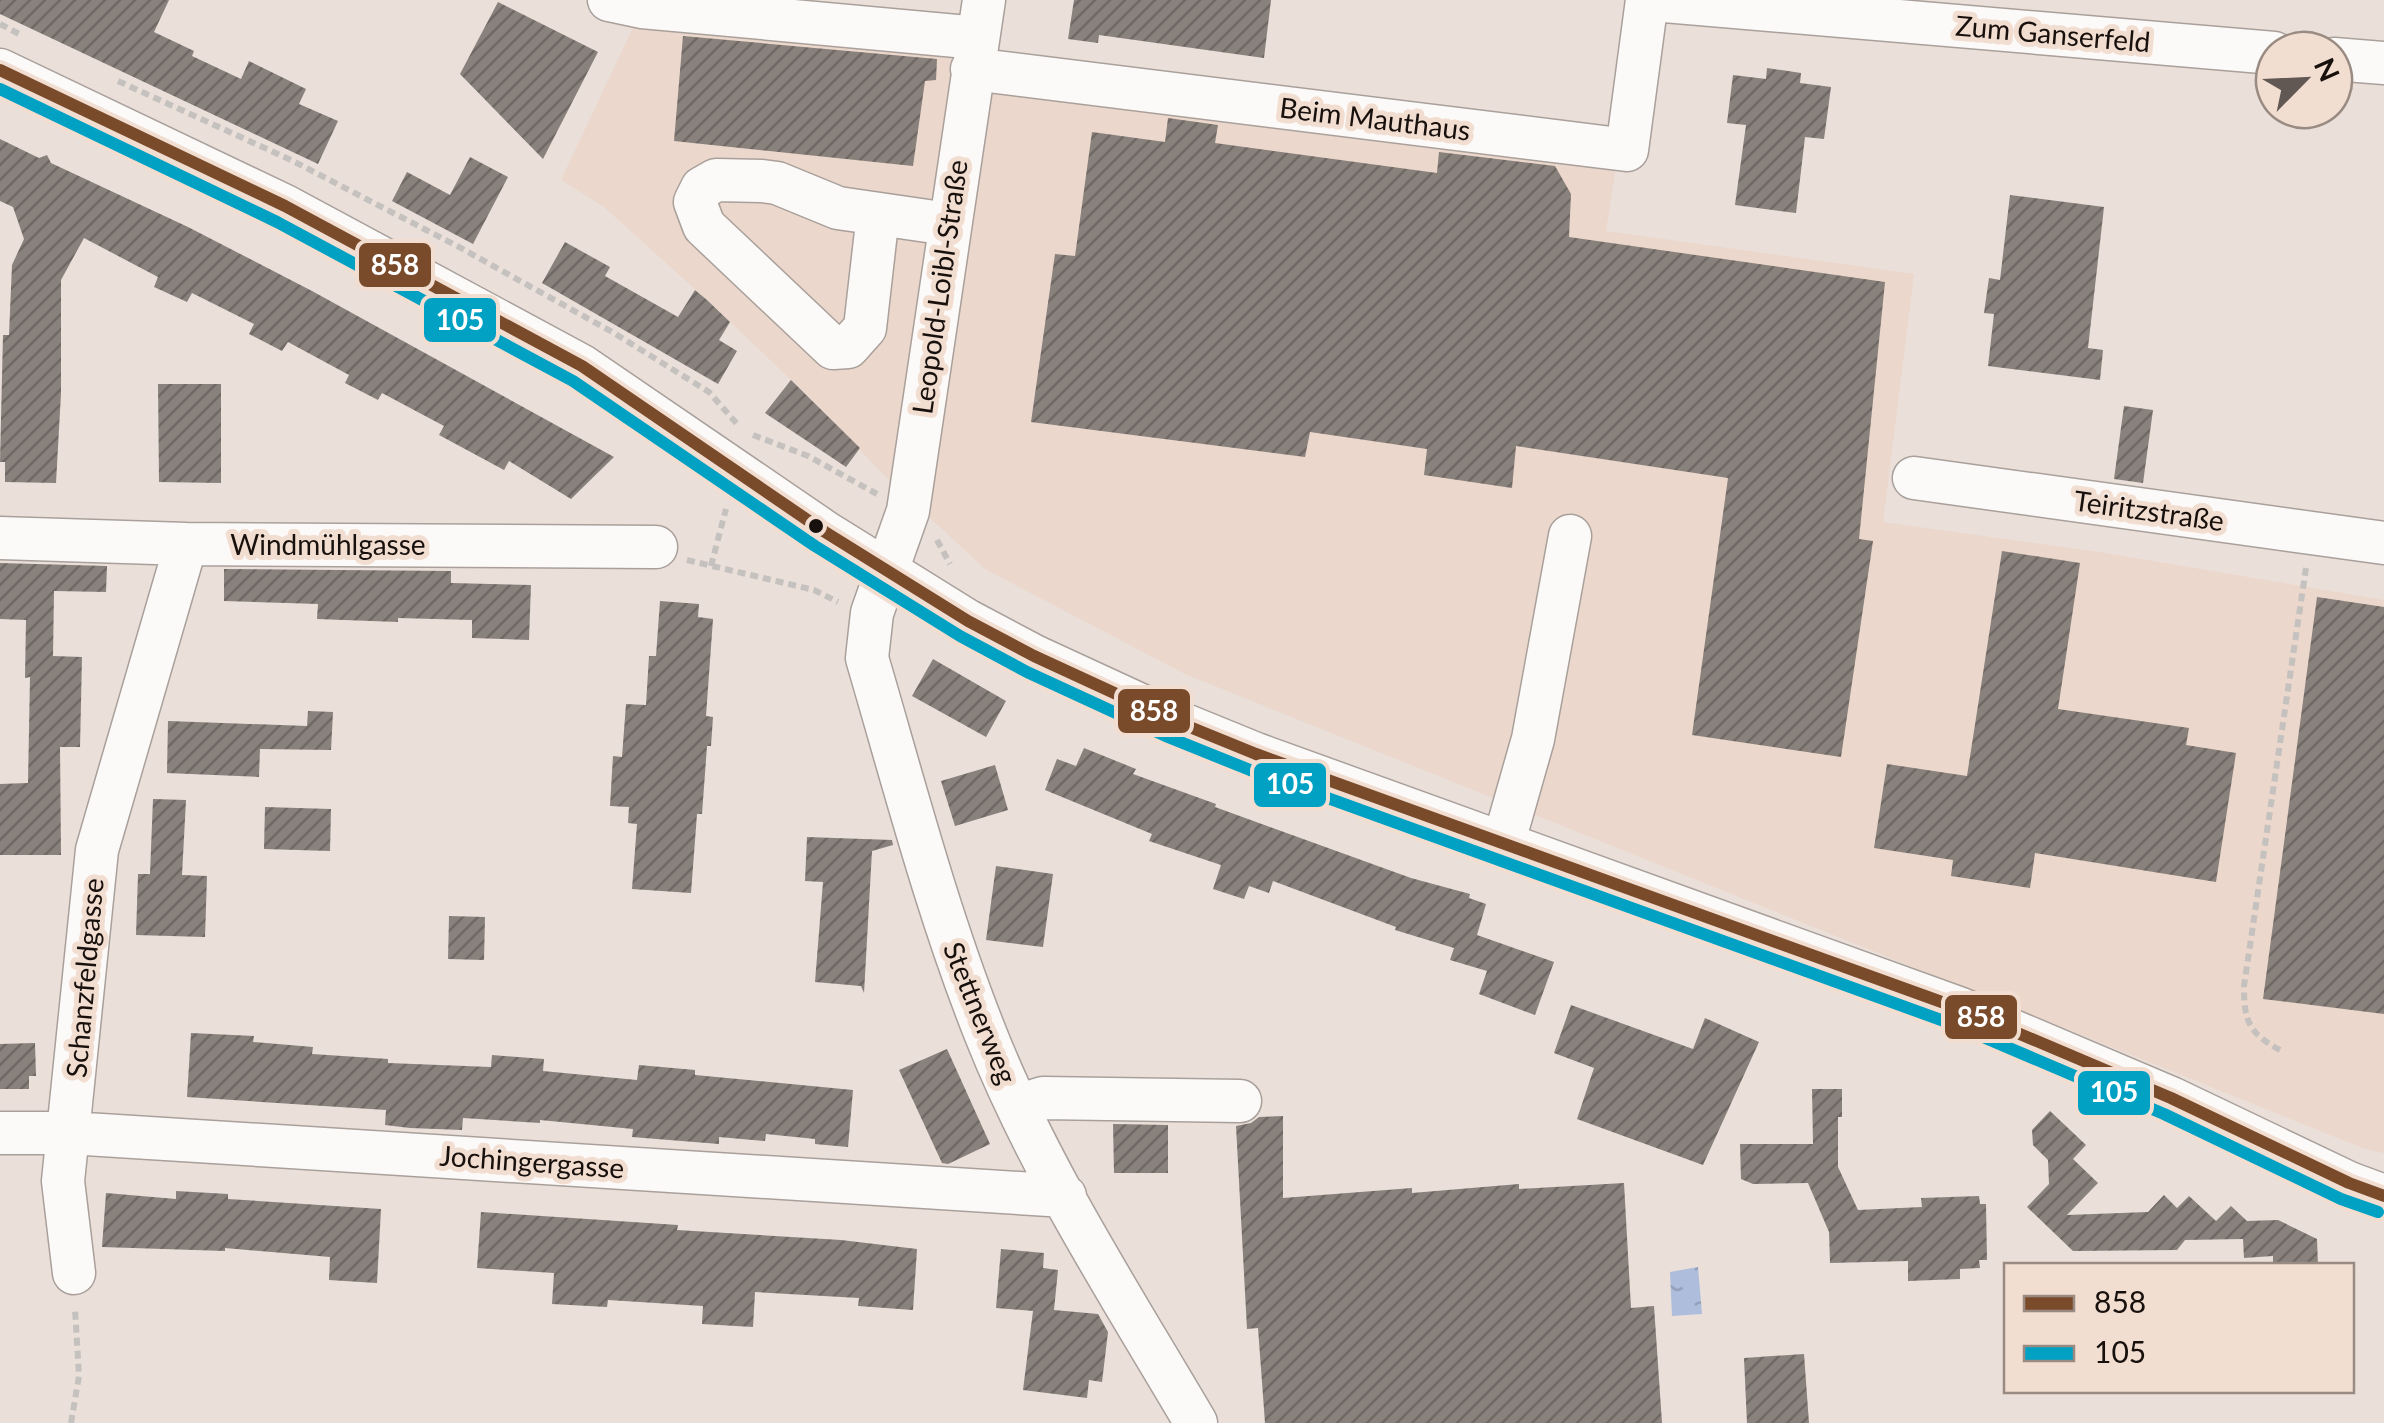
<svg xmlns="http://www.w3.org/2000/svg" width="2384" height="1423" font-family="Lato,sans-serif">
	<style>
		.built { fill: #ebd7cb }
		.water { fill: url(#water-ripples) }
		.building { fill: url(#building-hatch) }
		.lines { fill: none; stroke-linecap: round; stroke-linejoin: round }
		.minor-casing { stroke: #a9a09b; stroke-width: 45 }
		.path { stroke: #c4c1bf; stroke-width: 6; stroke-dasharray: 8 5; stroke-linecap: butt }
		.minor { stroke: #fcfaf9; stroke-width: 42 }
		.bus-1-casing { stroke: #f2ddd1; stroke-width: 20 }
		.bus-2-casing { stroke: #f2ddd1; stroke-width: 20 }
		.bus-1 { stroke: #7a4b2a; stroke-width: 12 }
		.bus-2 { stroke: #01a1c4; stroke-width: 12 }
		.bus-dot { fill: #17100c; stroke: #f2ddd1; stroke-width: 4 }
		.labels { text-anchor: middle; stroke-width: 10; stroke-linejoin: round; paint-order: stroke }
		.street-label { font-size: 28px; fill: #17100c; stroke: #f2ddd1 }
		.line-badge { stroke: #f2ddd1; stroke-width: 4 }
		.badge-label { font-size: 28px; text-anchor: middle; font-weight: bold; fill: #fff }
	</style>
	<defs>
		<pattern id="water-ripples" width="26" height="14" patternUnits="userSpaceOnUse" patternTransform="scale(2.5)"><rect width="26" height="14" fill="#aebddc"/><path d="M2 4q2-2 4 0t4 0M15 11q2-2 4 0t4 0" fill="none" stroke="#95a1bc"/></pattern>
		<pattern id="building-hatch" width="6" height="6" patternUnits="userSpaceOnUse" patternTransform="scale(2.5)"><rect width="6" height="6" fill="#89817c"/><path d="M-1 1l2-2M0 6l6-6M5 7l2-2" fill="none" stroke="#6f6864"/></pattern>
	</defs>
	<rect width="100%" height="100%" fill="#eadfd9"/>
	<path class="built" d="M638,17L949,44L1620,139L1606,231L1914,274L1883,522L2099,552L2384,600V1153L2365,1149L1185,674L985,569L887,478L805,393L707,300L604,207L561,180Z"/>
	<path class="water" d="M1698,1267L1702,1314L1672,1316L1670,1272Z"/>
	<path class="building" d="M0,0H169L154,32L194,51L192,56L241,79L249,61L306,89L299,104L338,121L318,164L0,14Z
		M1074,0H1271L1264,58L1099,35L1098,43L1068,39Z
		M498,2L598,52L543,159L460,74Z
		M683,36L937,59L936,80L925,81L913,166L674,141Z
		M1767,68L1801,73L1800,83L1831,87L1824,139L1805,137L1796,213L1735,205L1746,125L1727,123L1733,75L1766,79Z
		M1168,118L1218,125L1215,143L1437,173L1439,152L1555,166L1571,194L1569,237L1885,282L1859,539L1873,541L1841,757L1692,735L1728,478L1516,446L1512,488L1424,475L1427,449L1310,432L1305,457L1031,422L1055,254L1075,256L1092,132L1165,142Z
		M0,139L39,158L47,155L51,163L188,227L312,291L614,457L571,499L509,461L504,470L439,435L444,426L382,393L378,400L345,383L349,375L288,342L282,351L249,334L254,324L192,293L187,302L154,287L158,277L84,238L61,280V393L56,483L5,482V462H0L3,335H9L12,265L24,239L13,207L0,201Z
		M470,157L508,177L473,244L392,201L407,172L450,195Z
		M2010,195L2104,207L2088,348L2103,350L2100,380L1988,366L1994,314L1984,313L1989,278L2000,280Z
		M565,242L610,267L605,276L678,317L695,290L707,300L730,322L719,340L737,351L718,384L542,283Z
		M791,380L860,448L846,467L765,413Z
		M158,384H221V483L159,482Z
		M2124,406L2153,410L2143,483L2114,479Z
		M2002,551L2080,563L2058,709L2189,728L2186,745L2236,753L2216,882L2035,853L2030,888L1951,876L1953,860L1874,848L1887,764L1967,776Z
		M0,563L107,566L106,592L54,591L53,656L82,657L80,747H60L61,855H0V784L28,783L30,677L25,678L26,620L0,619Z
		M224,569L451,571V583L531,585L529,640L472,638V620L398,618V622L317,619L318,604L224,601Z
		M2317,597L2384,607V1014L2263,999Z
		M660,601L699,604L698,617L713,619L706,716L713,717L711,746H707L702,814H697L691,893L632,889L637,824L628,823L629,807L610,806L613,756L622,757L626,704L646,705L649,656H656Z
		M933,659L1006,701L986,737L912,696Z
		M308,711L333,712L331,750L260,749L259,777L167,773L168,721L307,726Z
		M1084,748L1136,769L1133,774L1216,804L1215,807L1411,878L1470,894L1469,898L1486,904L1477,935L1554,962L1535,1015L1479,994L1487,971L1450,960L1454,948L1395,930L1396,927L1273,881L1269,893L1249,886L1244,899L1213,889L1221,865L1149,841L1152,834L1045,790L1057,759L1076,766Z
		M995,765L1008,810L955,826L941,781Z
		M153,799L186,800L182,875L207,876L205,937L136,935L138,874H150Z
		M265,807L331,809L330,851L264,849Z
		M807,837L892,840L893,845L872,851L864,993L861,986L815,982L823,882L805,881Z
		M996,866L1053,874L1043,947L986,940Z
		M449,916L485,917L484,960L448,959Z
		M1571,1005L1693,1049L1705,1018L1759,1042L1703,1165L1577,1119L1594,1068L1554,1053Z
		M191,1033L254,1036L253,1042L313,1047L312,1054L388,1059V1063L491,1067L492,1055L544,1059L543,1071L637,1080L639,1065L695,1070V1075L853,1090L848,1147L815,1144V1139L766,1134L765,1141L719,1137V1144L632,1137L633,1129L540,1120V1123L463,1118L462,1130L410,1128L385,1125L386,1110L187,1097Z
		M35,1043L36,1076H29V1089H0V1044Z
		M947,1049L990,1144L948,1164L942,1163L899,1070Z
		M1812,1089H1842V1117H1838V1167L1858,1210L1922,1207L1921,1198L1979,1196L1980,1204H1986L1987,1260H1979L1980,1268L1960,1269V1279L1908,1281V1261L1830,1263L1829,1232L1808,1183L1753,1184L1741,1179L1740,1144H1813Z
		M2050,1111L2086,1145L2073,1159L2098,1183L2067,1215L2148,1212L2164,1195L2177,1208L2189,1196L2216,1221L2231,1206L2247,1221L2278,1220L2317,1239L2318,1266H2273V1256L2244,1258L2243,1239L2185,1240L2177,1250L2073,1251L2027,1207L2049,1184L2048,1160L2033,1145L2032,1130Z
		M1283,1116V1198L1412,1188V1193L1519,1184V1189L1624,1183L1631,1308L1654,1306L1662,1423H1265L1258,1328L1247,1329L1236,1126L1251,1123L1259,1117Z
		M1113,1124L1168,1125V1173H1114Z
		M176,1191L228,1194V1199L381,1209L377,1283L329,1280L330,1257L225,1248V1251L102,1247L106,1193L176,1199Z
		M481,1212L678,1225L677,1230L841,1240L917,1249L913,1310L858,1306L859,1298L755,1292L753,1327L702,1324L703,1306L608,1300L607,1307L552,1304L554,1273L477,1268Z
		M1001,1249L1044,1253L1043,1268L1058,1270L1054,1310L1098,1314L1108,1332L1102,1382L1089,1380L1087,1398L1023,1390L1033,1311L996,1308Z
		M1804,1354L1809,1423H1747L1744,1358Z"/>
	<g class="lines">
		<g class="minor-casing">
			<path id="minor" d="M609,0L642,7L978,38
				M984,0L908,511L872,613L867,658C904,784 937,912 986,1035C1040,1171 1122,1297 1196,1423
				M1653,0L2274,53
				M2334,59L2384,63
				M972,69L1627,150L1647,0
				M0,70L285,206L582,366L825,532L968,621L1034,656L1175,721L1256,754L1961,1009L2171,1098L2349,1183L2384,1196
				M878,214L865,328L848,347L833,348L704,226L695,202L702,188L716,180L762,181L777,183L838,208L948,224
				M1914,478L2384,543
				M0,538L186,544L656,547
				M1504,841L1533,739L1570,536
				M1018,1106L1043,1098L1240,1101
				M0,1133H70L1065,1196
				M74,1273L63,1181L97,850L186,544"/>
		</g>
		<path class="path" d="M0,24L21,35
			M118,81L291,160L459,247L614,333L709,392L738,425
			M753,435L808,456L877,494
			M937,540L950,564
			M687,560L814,590L838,602
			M711,566L726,509
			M2280,1050C2248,1033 2244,1020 2244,986L2306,568
			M71,1423L79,1376L75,1309"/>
		<use href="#minor" class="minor"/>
		<g class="bus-1-casing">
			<path id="bus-1" d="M0,70L285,206L582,366L825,532L968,621L1034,656L1175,721L1256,754L1961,1009L2171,1098L2349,1183L2384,1196"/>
		</g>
		<g class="bus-2-casing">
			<path id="bus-2" d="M0,89L277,222L573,381L815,546L960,636L1027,672L1168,737L1250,770L1955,1025L2164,1114L2341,1199L2378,1212"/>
		</g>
		<use href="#bus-1" class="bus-1"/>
		<use href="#bus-2" class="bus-2"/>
	</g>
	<circle class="bus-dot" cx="816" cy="526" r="9"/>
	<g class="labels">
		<g class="street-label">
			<text transform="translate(2053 34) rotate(5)" y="10">Zum Ganserfeld</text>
			<text transform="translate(1375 119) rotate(7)" y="10">Beim Mauthaus</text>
			<text transform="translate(940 287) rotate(-82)" y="10">Leopold-Loibl-Straße</text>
			<text transform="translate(2149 511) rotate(8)" y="10">Teiritzstraße</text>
			<text x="328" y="555">Windmühlgasse</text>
			<text transform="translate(85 978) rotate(-85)" y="10">Schanzfeldgasse</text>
			<text transform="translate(980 1013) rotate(68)" y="10">Stettnerweg</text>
			<text transform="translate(532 1162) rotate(4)" y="10">Jochingergasse</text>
		</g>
	</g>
	<g class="line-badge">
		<rect x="357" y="241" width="76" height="48" rx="10" fill="#7a4b2a"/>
		<rect x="422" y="296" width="76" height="48" rx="10" fill="#01a1c4"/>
		<rect x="1116" y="687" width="76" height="48" rx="10" fill="#7a4b2a"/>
		<rect x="1252" y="761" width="76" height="48" rx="10" fill="#01a1c4"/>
		<rect x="1943" y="993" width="76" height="48" rx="10" fill="#7a4b2a"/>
		<rect x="2076" y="1069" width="76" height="48" rx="10" fill="#01a1c4"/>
	</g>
	<g class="badge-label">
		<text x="395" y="275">858</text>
		<text x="460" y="330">105</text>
		<text x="1154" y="721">858</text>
		<text x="1290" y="794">105</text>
		<text x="1981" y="1027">858</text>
		<text x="2114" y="1102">105</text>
	</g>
	<rect x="2004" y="1263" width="350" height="130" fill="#f2ddd1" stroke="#9a8b82" stroke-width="2.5"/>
	<rect x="2024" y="1296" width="50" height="15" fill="#7a4b2a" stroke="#9a8b82" stroke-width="2.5"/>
	<text x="2094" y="1313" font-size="30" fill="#17100c">858</text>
	<rect x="2024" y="1346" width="50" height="15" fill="#01a1c4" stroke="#9a8b82" stroke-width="2.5"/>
	<text x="2094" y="1363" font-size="30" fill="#17100c">105</text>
	<g transform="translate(2304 80) rotate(66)"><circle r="48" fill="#f2ddd1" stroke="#9a8b82" stroke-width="2.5"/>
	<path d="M0-8L18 38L0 25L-18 38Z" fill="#615854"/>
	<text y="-15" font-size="28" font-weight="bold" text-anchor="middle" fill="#17100c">N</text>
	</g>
</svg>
